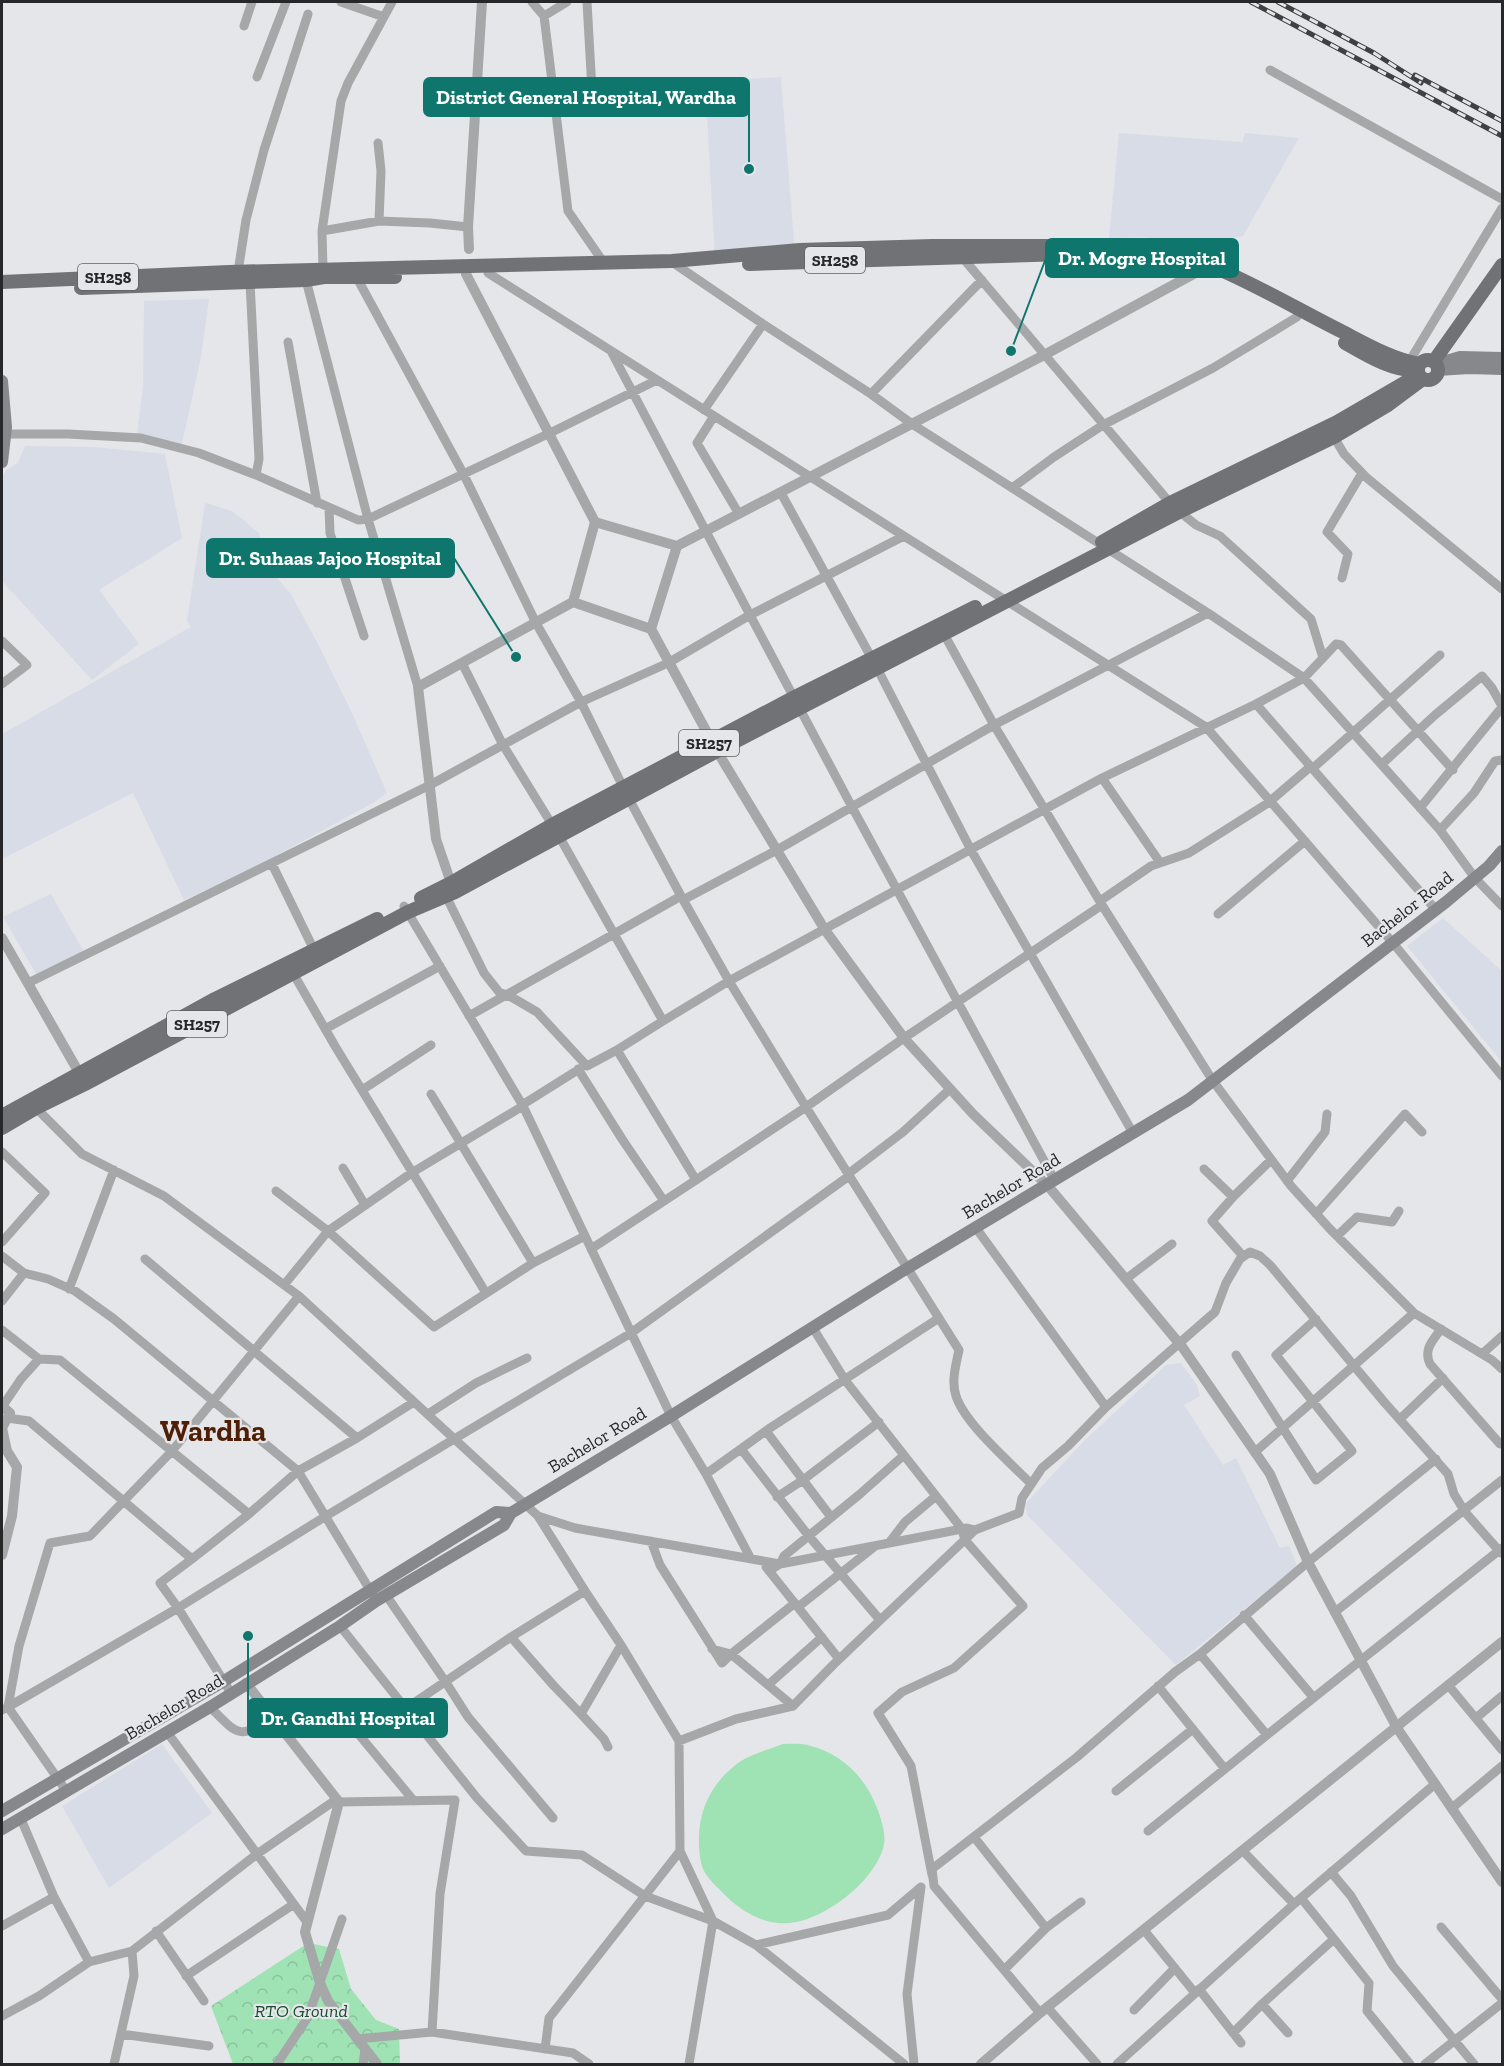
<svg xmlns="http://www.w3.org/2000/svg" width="1504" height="2066" font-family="'Zilla Slab',serif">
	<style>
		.built { fill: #d8dce7 }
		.park { fill: url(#park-crowns) }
		.pitch { fill: #9fe2b4 }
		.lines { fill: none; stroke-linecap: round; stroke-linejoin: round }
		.minor { stroke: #a6a7a9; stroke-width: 9 }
		.tertiary { stroke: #a6a7a9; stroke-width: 10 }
		.secondary { stroke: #87888b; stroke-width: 12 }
		.primary { stroke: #717275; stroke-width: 14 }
		.rail-casing { stroke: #404042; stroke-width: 5 }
		.rail { stroke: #e5e6ea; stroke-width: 3; stroke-dasharray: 9; stroke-linecap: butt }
		.labels { text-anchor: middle; stroke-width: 4.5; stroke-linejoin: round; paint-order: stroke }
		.shield { fill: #e5e6ea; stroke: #606063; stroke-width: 1.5 }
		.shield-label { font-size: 16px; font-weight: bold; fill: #272729 }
		.street-label { font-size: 18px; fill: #272729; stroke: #e5e6ea }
		.park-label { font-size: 18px; font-style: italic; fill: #154c2c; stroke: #e5e6ea }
		.town-label { font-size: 30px; font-weight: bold; fill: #4e1e05; stroke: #e5e6ea }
		.leader { fill: none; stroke: #0f766e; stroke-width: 2 }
		.callout-dot { fill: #0f766e; stroke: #e5e6ea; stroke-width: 2 }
		.callout { fill: #0f766e; stroke: #0f766e; stroke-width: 2 }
		.callout-label { font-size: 20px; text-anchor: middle; font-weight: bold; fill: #fff }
	</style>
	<defs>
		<pattern id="park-crowns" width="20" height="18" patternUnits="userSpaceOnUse" patternTransform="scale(1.5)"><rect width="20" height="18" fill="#9fe2b4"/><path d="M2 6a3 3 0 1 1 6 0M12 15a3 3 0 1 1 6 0" fill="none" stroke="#89c29b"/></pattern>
	</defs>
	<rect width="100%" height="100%" fill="#e5e6ea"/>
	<path class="built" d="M781,77L795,255L715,258L705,82Z
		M1119,133L1242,142L1245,133L1299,138L1243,236L1197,245L1144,237L1109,238Z
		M209,299L201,357L181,448L137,435L143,386L144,301Z
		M25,446L94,447L165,454L182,538L99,590L139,644L92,680L2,581V478L6,470L18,463Z
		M205,503L232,511L259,533L265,564L291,594L318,644L352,713L387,793L373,803L242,874L184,900L133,793L2,859V734L191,627L187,621Z
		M51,894L84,952L36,974L3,917Z
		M1443,918L1502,971L1501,1061L1407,946Z
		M1181,1363L1197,1385L1200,1396L1184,1405L1223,1465L1236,1458L1280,1548L1289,1546L1297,1566L1176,1665L1027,1515L1025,1504L1086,1439L1166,1365Z
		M162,1744L212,1813L109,1888L62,1806Z"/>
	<path class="park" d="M308,1943L339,1949L351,1989L376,2020L399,2029L400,2064H233L211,2006Z"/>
	<path class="pitch" d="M783,1744C792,1744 802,1743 811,1746C842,1754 866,1778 877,1808C881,1818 886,1834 884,1844C877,1882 816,1928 778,1923C757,1921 737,1908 723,1893C716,1886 707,1878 703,1869C700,1861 699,1850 699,1842C698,1809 713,1780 741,1761C754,1753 770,1749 783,1744Z"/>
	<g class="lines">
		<path class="minor" d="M341,2L384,17
			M532,2L544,16L567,2
			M587,2L592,90
			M544,16L568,211L604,263
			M244,26L252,2
			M1270,70L1502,199
			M257,77L286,2
			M378,143L381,171L379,221
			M322,231L379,221L430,223L468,227
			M962,257L1170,503
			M672,262L763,324L871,394L912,424L1208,613L1304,678L1440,830L1475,878L1502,906
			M323,269L322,231L341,101L348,83L392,2
			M238,272L246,220L264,150L308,14
			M488,273L1206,727L1393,943L1502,1076
			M357,278L464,475L536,623L581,702L629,799L681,896L729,981L806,1107L959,1350C956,1365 951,1381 956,1396C965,1424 1010,1462 1031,1484
			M250,282L259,459L256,475
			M288,342L317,503
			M1409,362L1502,208
			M871,394L982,280
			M704,410L763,324
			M714,416L697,443L739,514
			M2,434H68L141,438L199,453L256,475L358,520L368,519L306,280
			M1334,437L1344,454L1367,478L1502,589
			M1012,488L1054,457L1103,425L1213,368L1297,317
			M781,493L877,668L971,850L1133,1133
			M329,508L330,533L364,636
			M904,536L750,615L852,807L1055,1181
			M1342,578L1348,554L1327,532L1362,473
			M2,641L27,665L2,684
			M1323,658L1336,644L1341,645L1453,770
			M462,663L503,745L559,836L663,1021L617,1050L696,1180L806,1107L904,1038L1102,905L994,725L944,634
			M418,687L368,519L550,433L657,380
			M1256,704L1436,910
			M1382,764L1435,715L1482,676L1492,688L1502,706
			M1312,769L1440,655
			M1102,778L1159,861
			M1420,808L1502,707
			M1440,830L1474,793L1495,761L1502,760
			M272,864L314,950
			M446,896L484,973L499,992L513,998L537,1012L587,1066L617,1050
			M683,900L777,850L994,725L1208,613
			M1100,901L1151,866L1189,853L1268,803L1310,767
			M1102,905L1213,1081L1291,1186L1330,1229L1414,1313L1492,1360L1502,1369
			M404,906L523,1106L671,1416L706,1474L770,1428L939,1318
			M1218,914L1305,841
			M293,973L335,1046L486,1293
			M28,983L430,785L581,702L668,663L750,615L612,353
			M469,1016L681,896
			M663,1021L729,981L1102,778L1256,704L1304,678L1323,658L1311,619L1220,536L1196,525L1180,512
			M325,1029L440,966
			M578,1069L622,1139L664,1201
			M362,1090L431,1045
			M431,1094L533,1263
			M522,1105L581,1068
			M36,1108L82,1154L164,1196L299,1296L538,1516L575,1528L780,1564L967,1528L975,1530
			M2,1152L45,1193L2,1242
			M343,1168L365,1205
			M1204,1169L1233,1197
			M848,1174L903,1132L950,1089
			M1287,1181L1325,1132L1327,1114
			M276,1191L328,1231L434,1327L533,1263L585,1236
			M1316,1214L1405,1114L1422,1132
			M1337,1236L1357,1217L1392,1222L1399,1211
			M591,1249L696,1180
			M2,1256L24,1273L2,1301
			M1243,1256L1212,1221L1233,1197L1271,1160
			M145,1259L357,1438L414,1402
			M24,1273L48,1279L75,1291L114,1319L298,1471L373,1595
			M1126,1279L1172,1244
			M284,1285L328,1231L413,1172L523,1106
			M69,1289L114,1170
			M813,1328L845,1380L962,1529L965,1540L1023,1606L954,1668L902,1692L878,1713L911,1766L932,1875
			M1441,1329C1433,1340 1423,1350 1430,1364L1500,1444
			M2,1330L39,1359L21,1379L2,1407
			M1482,1354L1502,1336
			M1236,1355L1316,1480L1352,1451L1276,1355L1316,1319
			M1106,1407L1215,1312L1226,1283L1240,1259L1250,1252L1260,1256L1270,1265L1385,1403L1448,1474L1454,1494L1465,1512L1501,1553
			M428,1414L476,1383L527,1358
			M7,1418L29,1421L192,1559L249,1514L60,1360L39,1359
			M1400,1419L1443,1378
			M766,1431L831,1517
			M741,1449L808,1535L880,1620
			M1255,1452L1414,1313
			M706,1474L751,1559
			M777,1497L803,1480L879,1422
			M249,1514L298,1471L357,1438
			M651,1541L660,1565L722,1663L731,1654L793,1706L833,1665L975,1530L1019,1513L1022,1498L1042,1468L1068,1446L1106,1407L976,1228
			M889,1543L905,1522L936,1496
			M192,1559L160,1583L178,1608L231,1693
			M766,1567L839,1659
			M769,1571L780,1564L784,1556L860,1494L904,1455
			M386,1595L445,1681L468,1717L553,1818
			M798,1607L874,1547
			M1335,1612L1502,1480
			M1244,1615L1313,1697
			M340,1626L477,1798L526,1851L582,1855L645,1896L713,1921L756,1945L904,2064
			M511,1637L554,1686L581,1714L621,1645
			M712,1649L731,1654L795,1603
			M1200,1654L1308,1562L1436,1459
			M768,1685L822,1637
			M1158,1686L1225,1769
			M1449,1686L1502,1750
			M210,1707C238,1735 238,1740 274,1718
			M405,1709L511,1637L585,1591L538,1516
			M2,1710L8,1707L19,1646L50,1543L90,1536L172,1451L299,1296
			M341,1713L414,1801
			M581,1714L604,1739L608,1747
			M1476,1718L1502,1696
			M679,1741L736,1719L793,1706
			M1116,1791L1193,1729
			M67,1792L8,1707L178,1608L326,1516L631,1333L849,1176
			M339,1802L455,1800L440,1894L432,2032
			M1452,1808L1502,1766
			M1148,1831L1267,1735
			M974,1837L1046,1928L1081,1902
			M680,1851L713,1921L689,2064
			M1331,1872L1351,1896L1393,1966L1474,2064
			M1301,1898L1435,1784
			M307,1922L257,1854L337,1799
			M2,1926L54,1897
			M1441,1927L1502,1999
			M1144,1930L1195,1993
			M156,1931L204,2001
			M1334,1939L1369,1983L1367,2011L1410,2064
			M756,1945L888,1915L921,1887L907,1994L914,2064
			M89,1962L132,1951
			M1004,1970L1046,1928
			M186,1976L294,1904
			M1199,1989L1241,2043
			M1047,2007L1097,2064
			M1134,2010L1175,1968
			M1040,2013L934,1886L932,1869L1077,1757L1175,1672L1200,1654L1267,1735L1502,1548
			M2,2016L39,1996L89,1962L54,1897L21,1819
			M1233,2033L1262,2004
			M1288,2033L1262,2004L1334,1939L1301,1898L1294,1904
			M121,2034L209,2046
			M357,2039L432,2032L573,2053L589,2064
			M545,2049L549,2018L680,1851L679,1741L621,1645L585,1591
			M114,2064L134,1976L132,1951L257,1854L167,1732
			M277,2064L308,2017L342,1919
			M363,2064L365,2049
			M1117,2064L1294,1904L1243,1851
			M1425,2064L1502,2003"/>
		<path class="tertiary" d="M469,249L468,227L482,2
			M466,274L595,522L677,546
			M573,602L651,629L717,751L825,930L904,1038L973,1114L1048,1186L1095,1242L1183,1348L1270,1474L1308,1562L1397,1728L1502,1882
			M651,629L677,546L1046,354L1199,271
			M451,883L436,839L418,687L573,602L595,522
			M2,938L82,1078
			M2,1406L10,1413L2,1428L7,1451L17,1467L12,1516L2,1555
			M246,1683L339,1802L305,1932L320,1983L328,2001L377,2064
			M981,2064L1040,2013L1502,1642"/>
		<path class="secondary" d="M1436,364L1460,357L1502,358
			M1438,370L1469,368L1502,369
			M2,381L6,427L2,462
			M2,1811L224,1681L496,1512L511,1513
			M2,1829L210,1707L340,1626L376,1601L504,1525L511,1513L671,1416L901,1272L1188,1100L1446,902L1489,866L1502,851"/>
		<path class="primary" d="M749,264L1066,254
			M2,282L229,272L672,261L800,250L932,246H1141C1208,254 1282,302 1343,332C1366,344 1392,359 1419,364
			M81,288L306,280L324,277H395
			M1345,343C1368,356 1390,370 1417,371
			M1418 370a10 10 0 1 1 20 0a10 10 0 1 1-20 0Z
			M1434,361L1502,265
			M1102,542L1170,503L1337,422L1411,379
			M421,898L451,883L552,825L793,698L975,607
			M2,1116L215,999L377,919
			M2,1128L36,1108L85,1084L408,912L455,892L717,751L1179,512L1334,437L1388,405L1423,379"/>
		<g class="rail-casing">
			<path id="rail" d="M1251,2L1502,136
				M1278,2L1374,53L1421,83
				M1415,75L1502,121"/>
		</g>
		<use href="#rail" class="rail"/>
	</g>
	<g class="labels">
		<g class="shield">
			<rect x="805" y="247" width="60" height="26" rx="4.5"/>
			<rect x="78" y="264" width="60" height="26" rx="4.5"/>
			<rect x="679" y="730" width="60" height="26" rx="4.5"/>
			<rect x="167" y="1011" width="60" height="26" rx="4.5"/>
		</g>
		<g class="shield-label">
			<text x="835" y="266">SH258</text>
			<text x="108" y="283">SH258</text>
			<text x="709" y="749">SH257</text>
			<text x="197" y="1030">SH257</text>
		</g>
		<g class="street-label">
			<text transform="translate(1407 909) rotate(-38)" y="6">Bachelor Road</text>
			<text transform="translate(1011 1186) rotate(-31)" y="6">Bachelor Road</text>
			<text transform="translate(597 1440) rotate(-31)" y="6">Bachelor Road</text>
			<text transform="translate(174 1707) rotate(-31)" y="6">Bachelor Road</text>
		</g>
		<g class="park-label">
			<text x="301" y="2017">RTO Ground</text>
		</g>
		<g class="town-label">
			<text x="213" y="1441">Wardha</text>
		</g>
	</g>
	<path class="leader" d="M749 169L749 97M1011 351L1046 258M516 657L454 558M248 1636L248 1718"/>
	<g class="callout-dot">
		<circle cx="749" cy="169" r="6"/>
		<circle cx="1011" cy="351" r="6"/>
		<circle cx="516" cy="657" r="6"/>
		<circle cx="248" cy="1636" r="6"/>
	</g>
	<g class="callout">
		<rect x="424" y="78" width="325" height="38" rx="6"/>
		<rect x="1046" y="239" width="192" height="38" rx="6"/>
		<rect x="207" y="539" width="247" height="38" rx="6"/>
		<rect x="248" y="1699" width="199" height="38" rx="6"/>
	</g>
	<g class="callout-label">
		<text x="586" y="104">District General Hospital, Wardha</text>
		<text x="1142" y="265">Dr. Mogre Hospital</text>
		<text x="330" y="565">Dr. Suhaas Jajoo Hospital</text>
		<text x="348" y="1725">Dr. Gandhi Hospital</text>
	</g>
	<rect width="1504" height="2066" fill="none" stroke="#272729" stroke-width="6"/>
</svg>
